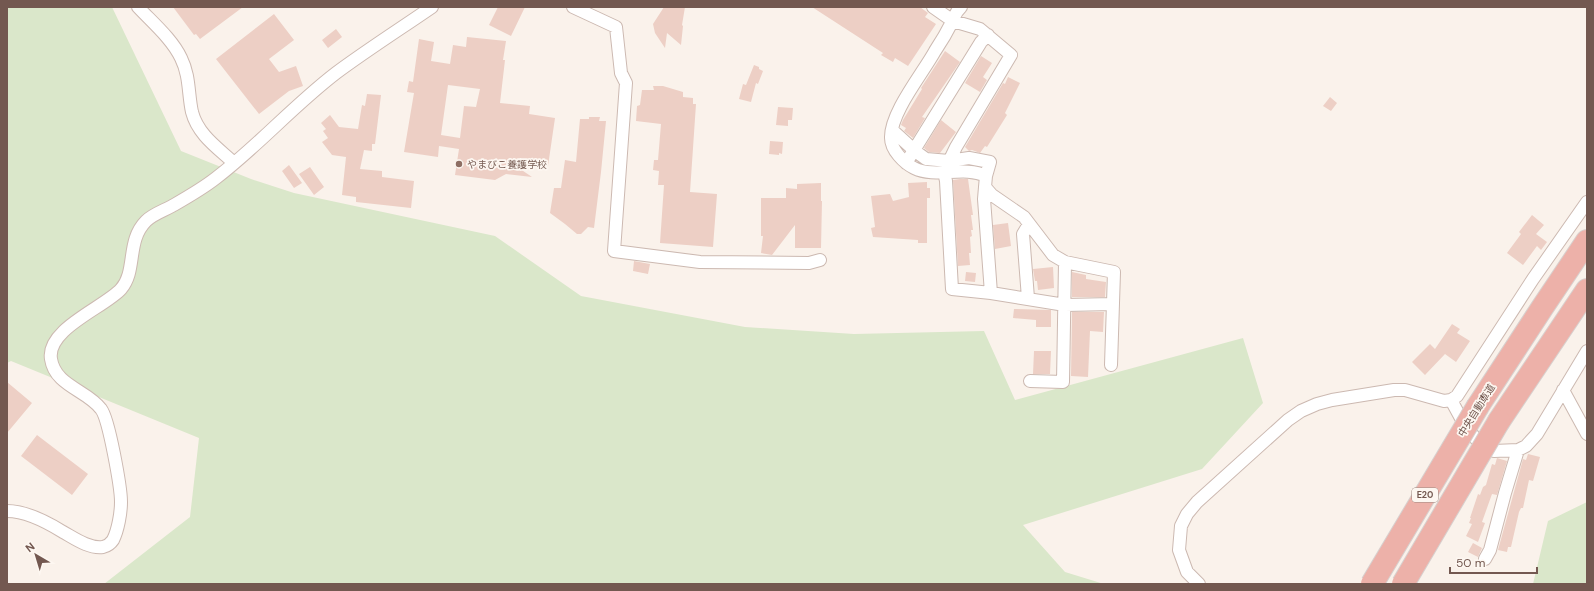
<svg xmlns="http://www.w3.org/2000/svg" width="1594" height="591" font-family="'DM Sans','Noto Sans JP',sans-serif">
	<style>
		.green { fill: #dae7ca }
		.building { fill: #edcfc5; fill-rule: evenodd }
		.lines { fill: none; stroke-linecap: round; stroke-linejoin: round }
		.street-casing { stroke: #ccb9b1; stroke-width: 14 }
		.highway-casing { stroke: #d8d0ce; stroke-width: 24 }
		.street { stroke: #fff; stroke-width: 12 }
		.highway { stroke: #edb1a9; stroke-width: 22 }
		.highway-bridge-casing { stroke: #d8d0ce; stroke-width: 24; stroke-linecap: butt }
		.highway-bridge { stroke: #edb1a9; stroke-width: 22 }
		.education-dot { fill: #8d6e63; stroke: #fdf7f1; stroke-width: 1.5 }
		.labels { text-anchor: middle; stroke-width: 3.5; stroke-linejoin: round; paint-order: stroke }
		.shield { fill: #fdf7f1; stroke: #9c8880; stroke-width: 1 }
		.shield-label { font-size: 9px; font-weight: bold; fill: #735850 }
		.education-label { font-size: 10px; fill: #785e54; stroke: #fdf7f1; text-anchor: start }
		.street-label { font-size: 10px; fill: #735850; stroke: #fdf7f1 }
	</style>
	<rect width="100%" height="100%" fill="#faf2eb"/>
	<path class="green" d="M7,7H112L181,151L251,179L294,193L495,236L581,296L745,327L854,334L984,331L1015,400L1243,338L1263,403L1202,469L1023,525L1065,572L1104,584H104L190,517L199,438L11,361L7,363Z
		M1587,502V584H1533L1548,521Z"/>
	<path class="building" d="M173,7H243L200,39L196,34L194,35Z
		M498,7H525L511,36L489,25Z
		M664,7H685L682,25L683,26L681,45L667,33L665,48L655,33L653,24Z
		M812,7H920L928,13L925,17L936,24L908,66L895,58L893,62L881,55L883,53Z
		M274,14L294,40L269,59L279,72L296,66L303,86L289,91L259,114L216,59Z
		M336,29L342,37L328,48L322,40Z
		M467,37L506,41L503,60H505L500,103L530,106L529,114L555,118L548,166L507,160L532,177L506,174L495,180L455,175L459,149L439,146L438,157L404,152L414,93L407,92L409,81L413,82L419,39L434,42L431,61L450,64L453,45L466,47ZM448,85L480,89L476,107L464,106L460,138L441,135Z
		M945,51L960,62L922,117L925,118L913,138L904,131L906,128L901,125L903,120L922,89L921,88Z
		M981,56L992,63L983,77L987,80L980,92L965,83Z
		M754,65L759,67V69L763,71L758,84L756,83L751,102L739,99L743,84L746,85Z
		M1008,77L1020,83L1005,113L1007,115L987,147L985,146L980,153L972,150L969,151L965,147L1003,83L1005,84Z
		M653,86H663L683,92V97L693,98V104H696L690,192L717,194L713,247L660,243L664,185H658L659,171L653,170L654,160H658L661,124L636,121L637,106L640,105L642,90H654Z
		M367,94L381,95L375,144H372V151L364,150L360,169L382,171V177L414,181L411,208L356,202V197L342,195L346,157L332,155L322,142L328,138L323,131L326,129L321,123L330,115L339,127L358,129L362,105L365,106Z
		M1330,97L1337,103L1331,111L1323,106Z
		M778,107L793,108L792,120H788V126L776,125Z
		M589,117H600L599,121H606L601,172L594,228L588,227L581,234H577L565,224L550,213L554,188H561L565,160L576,162L580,119H589Z
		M941,120L956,132L940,153L929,152L924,148Z
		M770,141L783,142L782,154L779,153V155L769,154Z
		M289,165L302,183L294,188L282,171Z
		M310,167L324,187L314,195L299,174Z
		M960,179H968L973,215H971L973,230H971L972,236L970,237L971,253H969L970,265L958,266L953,180Z
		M927,182V188H930V198H927V243H918V240L873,237L871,228L875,227L871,196L890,194L893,201L909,197L908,183Z
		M821,183V201H822L821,248H795V225L772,255L761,253L763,236H761V198H786V188L797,189V184Z
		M1532,215L1544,225L1536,234L1547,242L1541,250L1537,246L1523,265L1507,253L1521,234L1519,232Z
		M1008,223L1011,246L995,249L993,225Z
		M634,261L650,264L648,274L633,271Z
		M1053,267L1054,288L1038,290L1037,281H1035L1033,269Z
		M966,272L976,273L975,282L965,281Z
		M1072,272L1086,275V279L1106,282L1105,297H1072Z
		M1014,309L1051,310V327H1036V320L1013,318Z
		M1072,312H1104L1103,332L1090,331L1088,377L1071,376Z
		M1452,324L1460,329L1457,333L1470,341L1456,362L1445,354L1425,375L1412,362L1430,344L1435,349Z
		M1034,351H1051L1050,374H1033Z
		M7,382L32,403L7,433Z
		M37,435L88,474L72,495L21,456Z
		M1528,454L1540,457L1533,481L1529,480L1523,508H1521L1519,512L1511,547H1508L1507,552L1498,550L1523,459L1526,460Z
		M1497,458L1507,461L1497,495L1492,494L1482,522L1485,523L1478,542L1466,536L1472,524L1469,523L1471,518H1470L1478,494L1480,495L1483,487L1486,485L1492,464L1495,465Z
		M1473,543L1482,548L1478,557L1468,552Z"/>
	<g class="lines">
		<g class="street-casing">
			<path id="street" d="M138,7C153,23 172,39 181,58C190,76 188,94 192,112C198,135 218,148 234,163
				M573,7L616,27L621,73L626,83L614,251L700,262L809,263L820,260
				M933,7L953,21L980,29L1011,55L956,147L944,172L946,181L952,289L991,293L1065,305L1113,304
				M961,7C954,14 956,14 952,22C947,32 941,42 935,51C923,73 890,113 891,138C891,150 904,163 914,168C936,179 963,165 986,176L985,187L992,195L1024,217L1053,255L1065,262L1114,272L1111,365
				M892,130L915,151L926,159L949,161L969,158L990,162L986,176
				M906,163L981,42L988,35
				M985,187L984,199L991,293
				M1587,202L1533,279L1457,396L1451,400L1463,422L1475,438L1483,444L1494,451L1518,450L1526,446L1537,434L1587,351
				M1028,298L1023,234L1029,224
				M1030,381L1063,382L1065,262
				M1563,390L1587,434
				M7,511C26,511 47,522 63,532C74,538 89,549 103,547C107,546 111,543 113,540C118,530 121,513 121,502C121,488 109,419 101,409C87,390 55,386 51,359C46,329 105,307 121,289C137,271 126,241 146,221C153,214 163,211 172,206C186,198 202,189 216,178C258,146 293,106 336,73C367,50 400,29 432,7
				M1485,559L1490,550L1505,493L1518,450
				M1199,584L1187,572L1179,550L1181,526L1187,514L1197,502L1288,420L1301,411L1317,404L1332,400L1394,390H1405L1444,401L1451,400"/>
		</g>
		<g class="highway-casing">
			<path id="highway" d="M1478,406L1542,308L1587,241
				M1499,421L1587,290"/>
		</g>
		<use href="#street" class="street"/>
		<use href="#highway" class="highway"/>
		<g class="highway-bridge-casing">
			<path id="highway-bridge" d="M1372,584L1478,406
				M1403,584L1499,421"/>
		</g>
		<use href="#highway-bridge" class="highway-bridge"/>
	</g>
	<circle class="education-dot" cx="459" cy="164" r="4"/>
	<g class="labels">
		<rect class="shield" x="1412" y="488" width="26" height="14" rx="3"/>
		<g class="shield-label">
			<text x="1425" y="498">E20</text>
		</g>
		<g class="education-label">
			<text x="467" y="168">やまびこ養護学校</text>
		</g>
		<g class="street-label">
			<text transform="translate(1476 410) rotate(-58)" y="4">中央自動車道</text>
		</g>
	</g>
	<rect width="1594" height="591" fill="none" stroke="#735850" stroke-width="16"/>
	<g transform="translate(36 555) rotate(322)" stroke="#fdf7f1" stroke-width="3" paint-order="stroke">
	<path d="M0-3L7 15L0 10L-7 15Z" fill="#735850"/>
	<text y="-6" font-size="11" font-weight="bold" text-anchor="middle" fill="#735850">N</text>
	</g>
	<path d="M1450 567v6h87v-6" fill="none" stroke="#735850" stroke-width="2"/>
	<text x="1456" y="567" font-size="12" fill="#735850" stroke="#fdf7f1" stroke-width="3" paint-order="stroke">50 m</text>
</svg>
